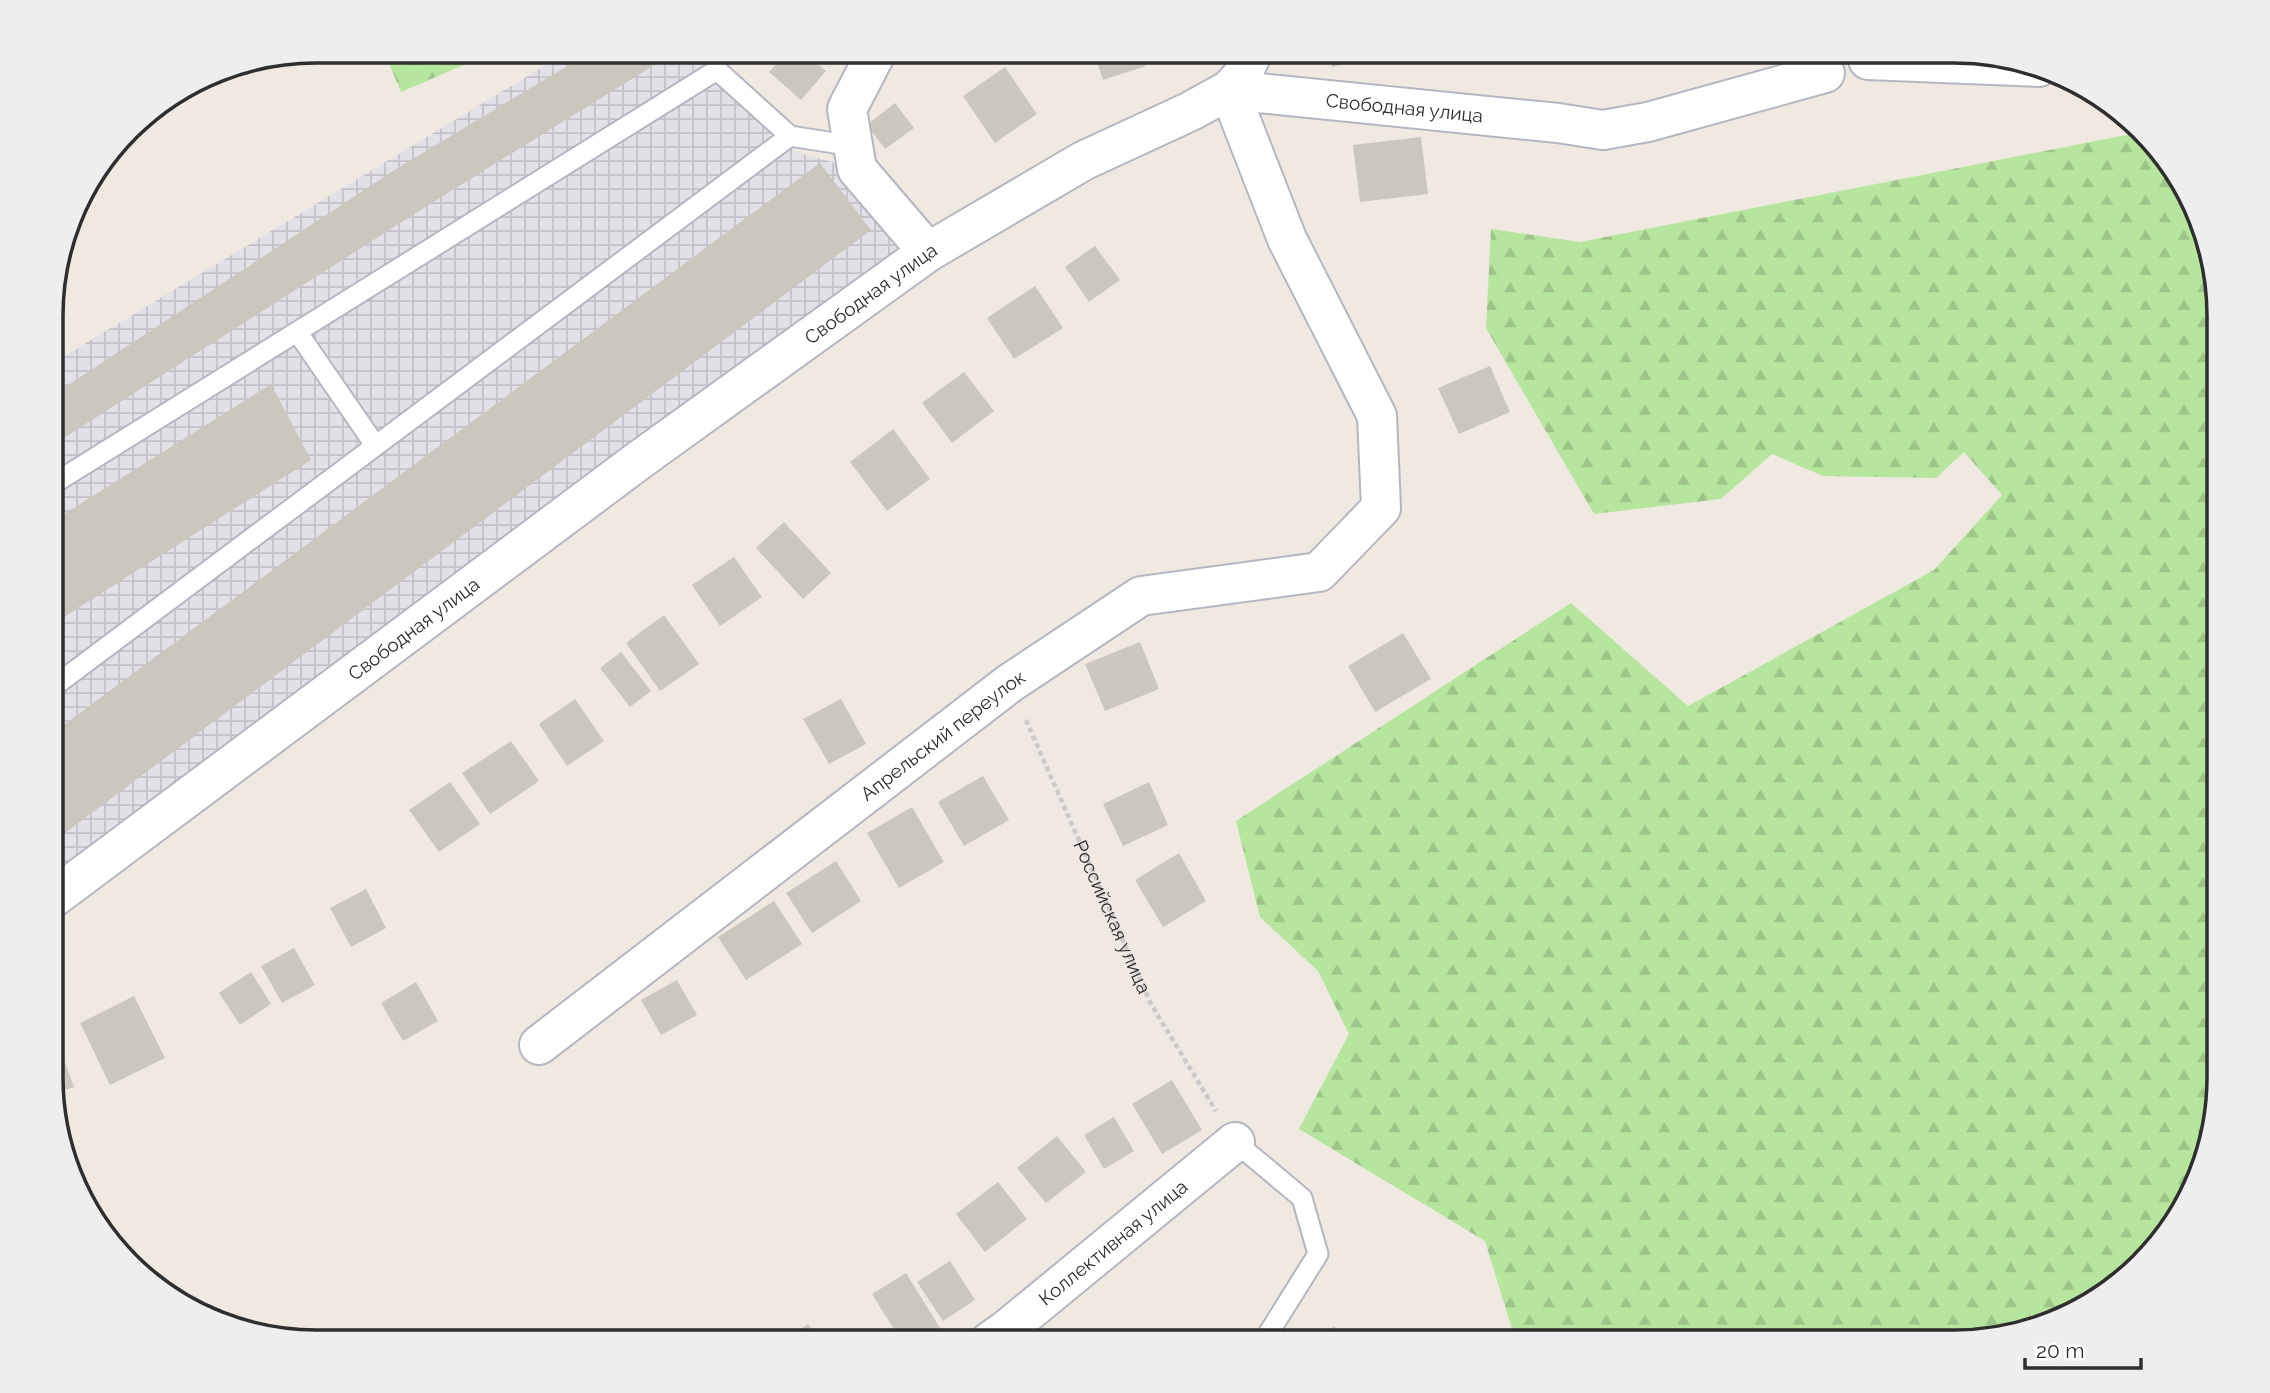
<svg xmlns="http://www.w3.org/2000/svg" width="2270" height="1393" font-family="Raleway,sans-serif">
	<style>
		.industrial { fill: url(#industrial-grid) }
		.forest { fill: url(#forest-firs) }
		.building { fill: #cbc7bf }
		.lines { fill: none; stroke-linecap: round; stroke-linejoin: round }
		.lane-casing { stroke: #b4b7c1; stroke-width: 23 }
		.street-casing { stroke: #b4b7c1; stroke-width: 42 }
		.secondary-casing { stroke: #b4b7c1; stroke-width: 42 }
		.path { stroke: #c9c9c9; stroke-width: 4.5; stroke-dasharray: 5 3.5; stroke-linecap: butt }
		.lane { stroke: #fff; stroke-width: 19 }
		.street { stroke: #fff; stroke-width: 38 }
		.secondary { stroke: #fff; stroke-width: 38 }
		.labels { text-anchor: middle; stroke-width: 6; stroke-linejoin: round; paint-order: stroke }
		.street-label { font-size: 19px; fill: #2e2e2e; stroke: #fff }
		.rim { fill: none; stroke: #2e2e2e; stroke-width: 3.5 }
	</style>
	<defs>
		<pattern id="industrial-grid" width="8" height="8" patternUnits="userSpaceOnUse" patternTransform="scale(1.75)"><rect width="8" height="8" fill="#e3e1e8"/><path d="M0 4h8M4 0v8" fill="none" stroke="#c3c1c7"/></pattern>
		<pattern id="forest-firs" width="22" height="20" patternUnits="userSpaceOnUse" patternTransform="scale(1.75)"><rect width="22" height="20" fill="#b6e59e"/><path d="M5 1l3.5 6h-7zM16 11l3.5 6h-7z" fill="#9dc588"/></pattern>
	</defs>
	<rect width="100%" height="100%" fill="#efe9e1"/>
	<path class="industrial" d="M569,51H741L719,83L795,152L839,164L903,250L53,881V363Z"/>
	<path class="forest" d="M384,51H496L401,92Z
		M2136,133L2184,184L2219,299V1094L2205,1162L2175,1224L2087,1306L1971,1342H1516L1485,1241L1299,1129L1349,1034L1318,971L1260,917L1236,821L1571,603L1688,706L1934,570L2002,495L1964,452L1936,478L1823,476L1772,454L1721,499L1594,514L1486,328L1491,229L1580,242Z"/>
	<path class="building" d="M592,51H677L419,211L53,445V395L396,169Z
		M788,51H802L826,71L801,100L769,72Z
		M1093,51H1141L1146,66L1103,80Z
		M1328,51H1395V52L1332,67Z
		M1005,67L1037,114L995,143L963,96Z
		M895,103L914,128L885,149L867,125Z
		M1421,137L1428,194L1360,202L1353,145Z
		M820,163L871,230L53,842V733Z
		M1095,246L1120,280L1089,302L1065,267Z
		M1035,286L1063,328L1014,359L987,318Z
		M1490,366L1510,412L1459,434L1438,388Z
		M964,372L994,411L952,443L922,403Z
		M271,384L311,460L53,624V521Z
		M893,429L930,479L887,511L850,462Z
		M784,522L831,573L803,599L756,548Z
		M734,557L762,597L720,626L692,585Z
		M664,615L699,664L660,691L626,643Z
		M1403,633L1431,679L1375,712L1348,666Z
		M1140,642L1159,689L1105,711L1085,664Z
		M621,652L651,691L630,707L600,668Z
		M575,699L604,741L567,766L539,724Z
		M841,699L866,744L829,764L803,719Z
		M511,741L539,781L490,814L462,773Z
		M983,776L1009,820L964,846L938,802Z
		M450,782L480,824L439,852L409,810Z
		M1149,782L1168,825L1123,846L1103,804Z
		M912,807L944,862L899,888L867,833Z
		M1179,853L1206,901L1163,927L1135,880Z
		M836,861L861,901L812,933L786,893Z
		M366,889L386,928L351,947L330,908Z
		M774,901L802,944L746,980L718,937Z
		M294,948L315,985L282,1003L261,966Z
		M251,972L271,1004L240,1025L219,993Z
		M677,980L697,1015L661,1035L641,1000Z
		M416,982L438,1021L403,1041L381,1003Z
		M134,996L165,1058L110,1085L80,1023Z
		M59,1047L74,1087L53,1094V1049Z
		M1172,1080L1202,1130L1162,1154L1132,1104Z
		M1114,1117L1134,1151L1104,1169L1084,1135Z
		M1057,1136L1086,1172L1046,1203L1017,1168Z
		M998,1182L1027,1219L985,1252L956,1214Z
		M950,1261L975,1300L943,1321L917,1282Z
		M906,1273L940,1328L917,1342H902L872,1294Z
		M808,1324L821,1342H783Z
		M1334,1326L1347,1342H1315Z"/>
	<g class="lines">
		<g class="lane-casing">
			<path id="lane" d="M298,333L375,445
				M53,484L717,70L790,136L853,146
				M53,687L790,136
				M1235,1142L1302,1198L1318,1254L1263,1342"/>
		</g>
		<g class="street-casing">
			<g id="street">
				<path d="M877,51L847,109L857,169L928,252"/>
				<path d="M1868,60L2039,67"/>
				<path id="s2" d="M539,1045L1010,683L1141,596L1319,572L1381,508L1377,416L1287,239L1229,90L1558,123L1603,130L1648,122L1825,73"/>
				<path id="s3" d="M989,1342L1006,1330L1235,1142"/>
			</g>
		</g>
		<g class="secondary-casing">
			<g id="secondary">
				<path id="s4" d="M53,898L638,461L928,252L1083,161L1191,111L1229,90L1242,76L1253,51"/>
			</g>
		</g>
		<path class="path" id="s1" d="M1026,720L1151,1004L1216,1111"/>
		<use href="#lane" class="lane"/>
		<use href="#street" class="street"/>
		<use href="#secondary" class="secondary"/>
	</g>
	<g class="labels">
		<g class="street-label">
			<text dy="7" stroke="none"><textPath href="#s2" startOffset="1647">Свободная улица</textPath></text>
			<text dy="7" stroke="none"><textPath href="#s4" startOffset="1017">Свободная улица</textPath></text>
			<text dy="7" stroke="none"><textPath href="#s4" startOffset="450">Свободная улица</textPath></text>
			<text dy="7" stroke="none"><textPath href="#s2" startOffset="509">Апрельский переулок</textPath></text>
			<text dy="7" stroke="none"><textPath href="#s1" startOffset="215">Российская улица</textPath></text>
			<text dy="7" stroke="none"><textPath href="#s3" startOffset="159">Коллективная улица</textPath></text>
		</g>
	</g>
	<path d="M0 0H2270V1393H0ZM316 63H1954A253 253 0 0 1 2207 316V1077A253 253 0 0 1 1954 1330H316A253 253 0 0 1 63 1077V316A253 253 0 0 1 316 63Z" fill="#eee" fill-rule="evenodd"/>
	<path class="rim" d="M316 63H1954A253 253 0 0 1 2207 316V1077A253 253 0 0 1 1954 1330H316A253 253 0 0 1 63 1077V316A253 253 0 0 1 316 63Z"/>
	<path d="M2025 1358v10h116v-10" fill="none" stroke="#2e2e2e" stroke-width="3.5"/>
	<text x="2036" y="1358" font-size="21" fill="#2e2e2e" stroke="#ffffff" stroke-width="5" paint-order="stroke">20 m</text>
</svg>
